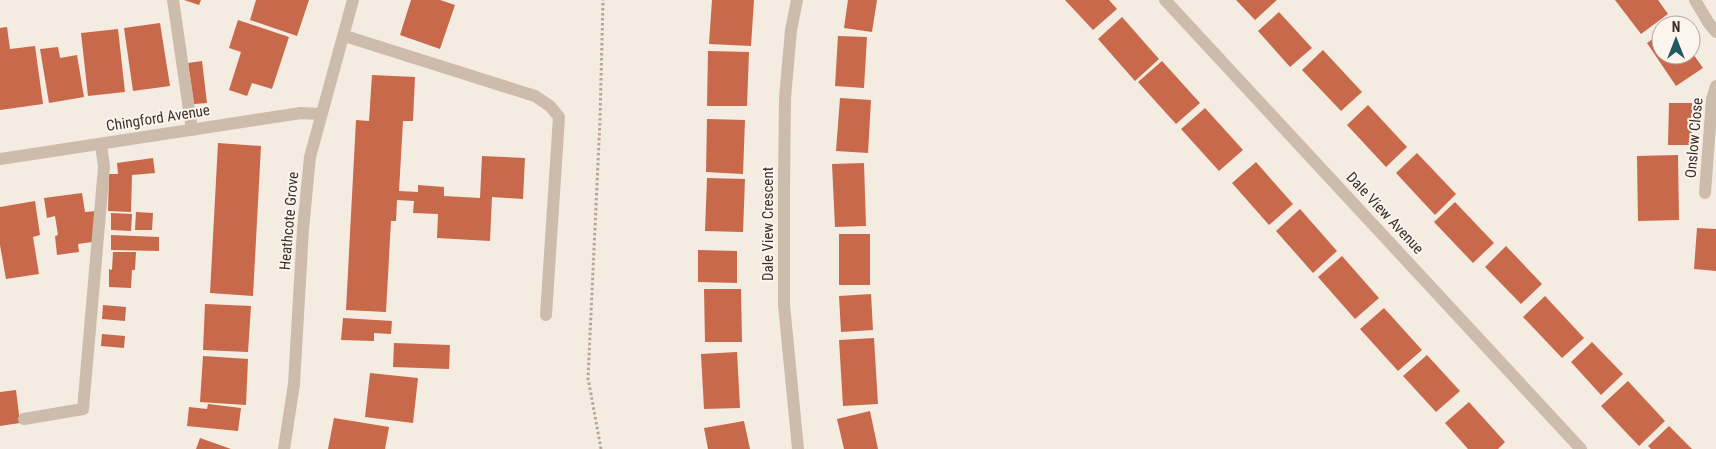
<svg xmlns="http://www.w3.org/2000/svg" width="1716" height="449" font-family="'Roboto Condensed',sans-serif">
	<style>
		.building { fill: #c8694b }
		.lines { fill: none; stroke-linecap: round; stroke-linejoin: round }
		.path { stroke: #b9a596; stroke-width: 3; stroke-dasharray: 2.5 2.5; stroke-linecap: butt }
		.minor { stroke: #cdbbac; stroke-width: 12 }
		.labels { text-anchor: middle; stroke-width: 4; stroke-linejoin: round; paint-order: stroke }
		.street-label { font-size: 15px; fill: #3b302b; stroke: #fbf5ee }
	</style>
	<rect width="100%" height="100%" fill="#f4ebe1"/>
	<path class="building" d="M184,0H201L199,5Z
		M256,0H309L297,36L250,20Z
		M411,0H440L455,5L440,49L400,35Z
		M712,0H754L751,46L709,44Z
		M848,0H877L872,32L844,28Z
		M1065,0H1109L1117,9L1093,30Z
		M1236,0H1277L1255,20Z
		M1615,0H1658L1668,14L1641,34Z
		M1279,12L1312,48L1290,67L1258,31Z
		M1122,17L1159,59L1135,81L1098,39Z
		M238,20L289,37L272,89L252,83L247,96L229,90L241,52L229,48Z
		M160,23L170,86L133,91L124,28Z
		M7,27L10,49L35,46L43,104L0,110V28Z
		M118,29L125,92L88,96L81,33Z
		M1661,33V55H1691V51L1703,68L1676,86L1647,43Z
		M838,36L867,37L864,88L835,86Z
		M58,47L60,58L77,55L84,97L49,103L40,49Z
		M1323,50L1362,92L1341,111L1302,70Z
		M708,51L749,52L747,106H707Z
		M202,61L207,103L194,104L188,63Z
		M1162,61L1200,103L1176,124L1138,82Z
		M372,75L415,77L413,121H403L399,191L418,192V185L444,187V196L480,198L482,156L525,158L523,199L492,197L490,241L437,238L438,214L413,213L414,201L397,200L396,221H391L386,312L346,310L356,120L369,121Z
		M840,98L871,100L868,153L836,151Z
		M1669,103H1692V145H1668Z
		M1368,105L1407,147L1386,167L1347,125Z
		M1205,108L1243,150L1219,171L1181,129Z
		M707,119L745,120L743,174L706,172Z
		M218,143L261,146L253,296L210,293Z
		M1417,153L1456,194L1435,215L1396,173Z
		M1678,155L1679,220L1638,221L1637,156Z
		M153,158L155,173L132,175L131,212L108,211L109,174H118L117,163Z
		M1256,162L1293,204L1269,225L1232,183Z
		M864,163L866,226L835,227L832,164Z
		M707,178L745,179L743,232L705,231Z
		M82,193L85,212L96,211L92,242L78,244L79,252L57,255L55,236L58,235L55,216L47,218L44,198Z
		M35,201L40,235L33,237L39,274L6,279L0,245V207Z
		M1455,202L1494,243L1473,263L1434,222Z
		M1300,209L1337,251L1313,273L1276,231Z
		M136,212L153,213L152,230H135Z
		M111,213L132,214L131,231L111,230Z
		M1697,228L1716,229V271L1694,269Z
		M839,234H870V285H839Z
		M111,235L159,237V251L111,250Z
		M1506,246L1542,284L1521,304L1485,267Z
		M698,250L737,251V283L698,282Z
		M113,252H136L135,270H132L131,288L109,287V269L112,270Z
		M1342,256L1379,298L1355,319L1318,277Z
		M704,289H741L742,342H705Z
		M871,294L873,330L841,332L839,296Z
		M1545,296L1584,338L1562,358L1523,317Z
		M205,304L251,306L248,352L203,350Z
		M103,305L126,307L125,321L102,319Z
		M1384,308L1422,350L1398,371L1360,329Z
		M343,318L392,321L391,334L374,333V341L341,340Z
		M102,334L125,336L124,348L101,346Z
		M874,338L878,404L843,406L839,340Z
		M1592,342L1623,374L1601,395L1571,362Z
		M394,343L450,345L449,369L393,367Z
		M737,352L740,408L704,409L701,354Z
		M1427,355L1460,391L1436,412L1403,376Z
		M203,356L248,359L246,405L200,402Z
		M370,373L418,378L413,423L365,417Z
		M1628,381L1665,421L1639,446L1601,406Z
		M16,390L20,423L0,426V392Z
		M1469,402L1505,442L1498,449H1468L1445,423Z
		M208,404L241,408L238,431L187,426L189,407L207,409Z
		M870,411L878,449H844L837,419Z
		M334,418L389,427L385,449H328Z
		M744,421L750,449H708L704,428Z
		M1669,426L1692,449H1651L1648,446Z
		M200,438L231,449H196Z"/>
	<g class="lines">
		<path class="path" d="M601,449L588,378L600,120L603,0"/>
		<path class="minor" d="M173,0L192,130
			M797,0L791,30L785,98L784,188V305L798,449
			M1165,0L1581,449
			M1695,0L1708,22L1716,32
			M345,36L535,96L550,106L559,117L546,315
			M0,159L301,113L321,114
			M1705,193L1712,99L1716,86
			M24,419L83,409L104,167L101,144
			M284,449L294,384L303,229L310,157L353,0"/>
	</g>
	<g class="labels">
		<g class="street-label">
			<text transform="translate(158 118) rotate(-9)" y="5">Chingford Avenue</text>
			<text transform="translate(1694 138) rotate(-85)" y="5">Onslow Close</text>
			<text transform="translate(1385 213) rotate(47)" y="5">Dale View Avenue</text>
			<text transform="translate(289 221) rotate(-85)" y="5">Heathcote Grove</text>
			<text transform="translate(768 224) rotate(-90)" y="5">Dale View Crescent</text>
		</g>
	</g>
	<g transform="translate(1676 40)"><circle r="24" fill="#fbf5ee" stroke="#aea6a0"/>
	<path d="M0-4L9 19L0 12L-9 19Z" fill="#1f5a5e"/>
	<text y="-8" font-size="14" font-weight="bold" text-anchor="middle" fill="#3b302b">N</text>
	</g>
</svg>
